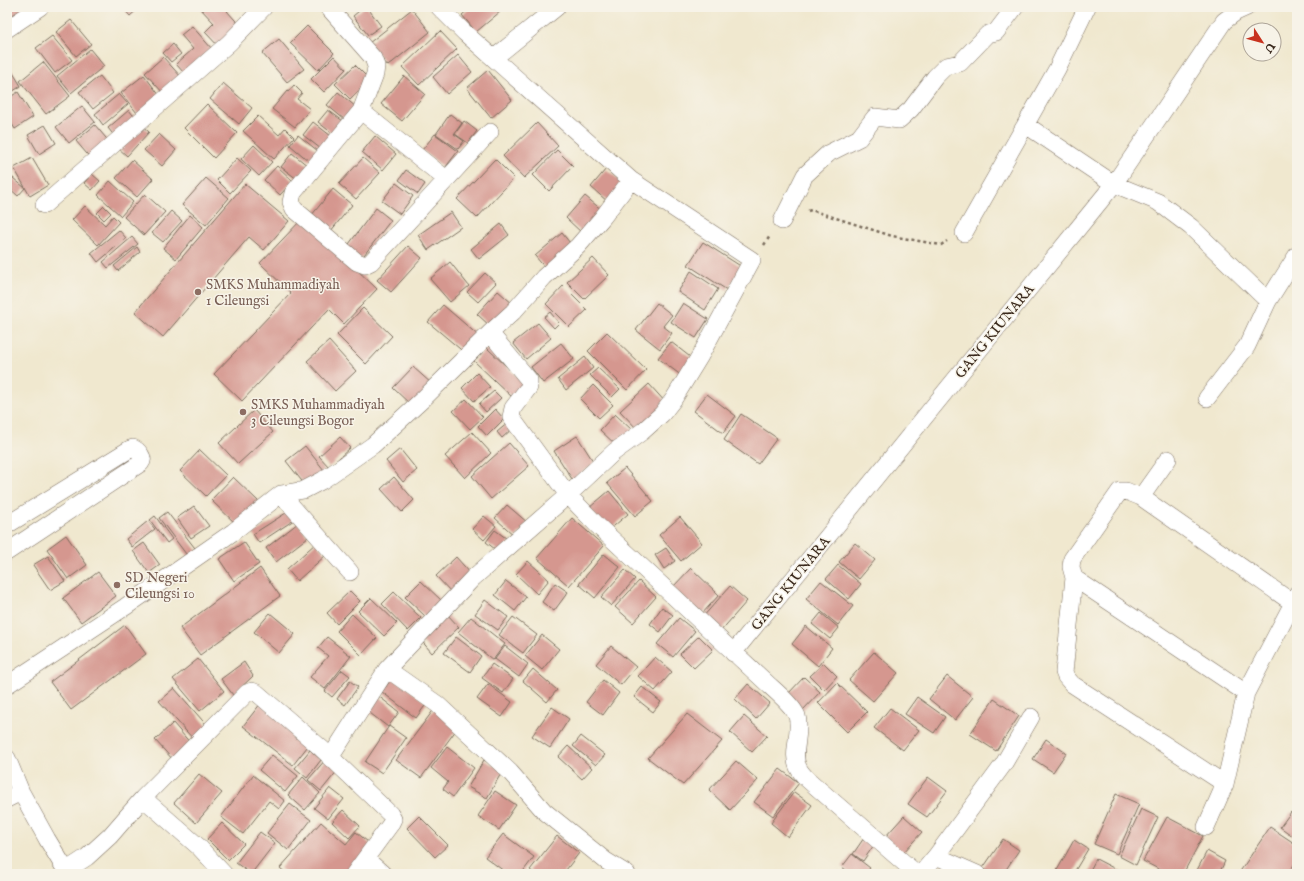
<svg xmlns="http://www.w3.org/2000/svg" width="1304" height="881" font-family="'IM FELL English',serif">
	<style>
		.building { fill: #d5978f }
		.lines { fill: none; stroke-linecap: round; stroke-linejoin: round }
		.minor-casing { stroke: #7a6c5c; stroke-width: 18 }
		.path { stroke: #7a6c5c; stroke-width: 2.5; stroke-dasharray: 3 3; stroke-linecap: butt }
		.minor { stroke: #fff; stroke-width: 17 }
		.education-dot { fill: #8d6e63; stroke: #f7f3e8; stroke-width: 1.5 }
		.labels { text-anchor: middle; stroke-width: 3; stroke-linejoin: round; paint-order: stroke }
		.education-label { font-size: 14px; fill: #785e54; stroke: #f7f3e8; text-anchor: start }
		.street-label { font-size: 14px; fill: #3b2a1e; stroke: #f7f3e8 }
	</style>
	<rect width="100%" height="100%" fill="#f7f3e8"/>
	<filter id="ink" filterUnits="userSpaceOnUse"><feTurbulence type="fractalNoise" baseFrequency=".025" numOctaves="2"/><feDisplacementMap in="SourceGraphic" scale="8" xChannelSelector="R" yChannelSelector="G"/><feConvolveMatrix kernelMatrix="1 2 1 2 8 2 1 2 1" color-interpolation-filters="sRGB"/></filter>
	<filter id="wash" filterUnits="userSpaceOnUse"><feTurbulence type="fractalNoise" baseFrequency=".012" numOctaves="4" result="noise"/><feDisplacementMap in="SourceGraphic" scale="16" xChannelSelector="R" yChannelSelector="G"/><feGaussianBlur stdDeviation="0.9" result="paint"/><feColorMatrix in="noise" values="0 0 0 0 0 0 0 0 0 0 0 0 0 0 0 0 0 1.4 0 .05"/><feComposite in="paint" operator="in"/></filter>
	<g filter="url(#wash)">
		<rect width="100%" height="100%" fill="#f0e8cf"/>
		<g id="blocks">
			<path class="building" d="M7,7H34L17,22Z
				M122,7H140L130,16Z
				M199,7H232L227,11L242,28L220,48L205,32L214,23Z
				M364,7H367L381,26L368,35L353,16Z
				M471,7H497L501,11L476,32L462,15Z
				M412,9L430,32L388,66L369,43Z
				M71,20L91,44L76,56L56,32Z
				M192,26L212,49L184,73L176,64L193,49L181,35Z
				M307,26L334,53L318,70L290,43Z
				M440,31L457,49L419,85L402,67Z
				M52,36L72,60L55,73L36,48Z
				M279,39L304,69L287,82L262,53Z
				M173,44L181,54L171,62L163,53Z
				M90,49L104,66L71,93L57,76Z
				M458,55L472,72L447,94L433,77Z
				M334,56L346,69L324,92L311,79Z
				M163,57L182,78L164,94L145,73Z
				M43,62L70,96L46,114L20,81Z
				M7,63L21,86L7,95Z
				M355,65L370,80L350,99L335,84Z
				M488,70L512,100L491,118L467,88Z
				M144,75L163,100L141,118L121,93Z
				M100,76L113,93L93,109L79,92Z
				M404,76L425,94L402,121L381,104Z
				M223,83L252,108L239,124L210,99Z
				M294,85L302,93L297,99L310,109L295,127L272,109L287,91L288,92Z
				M18,92L33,117L15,129L7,116V99Z
				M338,92L356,107L345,120L327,105Z
				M119,94L128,104L103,125L95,114Z
				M207,104L237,133L214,158L184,128Z
				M82,106L95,122L69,143L56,127Z
				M129,110L137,120L116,138L108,128Z
				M328,110L343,121L333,134L318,122Z
				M450,114L462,123L454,134L464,141L458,149L436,134Z
				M258,116L279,135L285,128L294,137L274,159L243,131Z
				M464,121L477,131L468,143L455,134Z
				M313,122L331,136L321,149L303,135Z
				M139,123L149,132L127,156L117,147Z
				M537,123L558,146L524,178L503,156Z
				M45,125L56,143L39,154L28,135Z
				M95,125L111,144L92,160L76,141Z
				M159,134L176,150L162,166L144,150Z
				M435,134L458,151L445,168L422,150Z
				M298,135L318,151L309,161L290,145Z
				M375,136L396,154L383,170L362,152Z
				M254,145L272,162L259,176L241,159Z
				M557,150L573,166L549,191L533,175Z
				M292,153L308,166L297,179L281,167Z
				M32,158L48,185L30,196L14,168Z
				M237,158L251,171L230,193L217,180Z
				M363,158L380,173L356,199L339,184Z
				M495,159L514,178L477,218L457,199Z
				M132,160L153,179L137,197L116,178Z
				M277,166L293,181L280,195L264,180Z
				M606,169L624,184L608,202L591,187Z
				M406,170L425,184L418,194L399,180Z
				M7,173L25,188L18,196L7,186Z
				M92,174L100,181L92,190L84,183Z
				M206,178L229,198L206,225L182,205Z
				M110,181L133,202L121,216L98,195Z
				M396,183L413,196L400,214L382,201Z
				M245,184L289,221L264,250L249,237L163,337L135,312Z
				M333,189L352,205L330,232L311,216Z
				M145,194L165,212L144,235L124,217Z
				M585,196L603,211L583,234L566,218Z
				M85,206L105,225L113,216L119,222L98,245L72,220Z
				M104,206L111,213L104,220L97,213Z
				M376,208L391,220L361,259L346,248Z
				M171,211L182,221L163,242L152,233Z
				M451,212L461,227L428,250L418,235Z
				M190,215L203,227L176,259L163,248Z
				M303,218L377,289L344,324L329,309L242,401L214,374L291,293L260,263Z
				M501,224L509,235L479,259L471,249Z
				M119,230L126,238L98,262L91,253Z
				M562,233L574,248L547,270L535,256Z
				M132,237L138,244L108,268L103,262Z
				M703,242L742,267L727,290L688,265Z
				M408,246L422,258L391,292L377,280Z
				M137,247L140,252L118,271L114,266Z
				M593,258L609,275L584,299L567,282Z
				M450,262L469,286L450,302L430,279Z
				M691,271L718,289L705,310L678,292Z
				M485,273L496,283L478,302L467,292Z
				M563,286L587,310L569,327L546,304Z
				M498,291L513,304L491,327L477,314Z
				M657,303L672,315L663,326L672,333L660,349L636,330Z
				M683,303L708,319L696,338L671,322Z
				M443,305L480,337L466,354L428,322Z
				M363,308L392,336L366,364L337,335Z
				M550,312L559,323L554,328L544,317Z
				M538,323L551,338L526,359L513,343Z
				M607,332L646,370L627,390L588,351Z
				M329,341L356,371L335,391L307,361Z
				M671,342L694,360L682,376L658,358Z
				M561,343L574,359L543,383L531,367Z
				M487,348L525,384L512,397L474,361Z
				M585,357L593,368L566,390L558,379Z
				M413,367L432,384L412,406L393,388Z
				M598,368L620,389L612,397L590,375Z
				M477,373L490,387L474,401L462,388Z
				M649,384L667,404L639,431L620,411Z
				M593,385L613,405L599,418L580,399Z
				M494,391L501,398L486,412L479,404Z
				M707,394L736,416L723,433L694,411Z
				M466,399L483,417L470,429L453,411Z
				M495,409L504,419L487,436L478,426Z
				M254,410L273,432L238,464L219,443Z
				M615,414L633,431L618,447L600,430Z
				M741,414L777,438L758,464L724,440Z
				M509,422L513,428L502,438L497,432Z
				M472,432L491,453L465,478L445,456Z
				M577,436L595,464L572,479L554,451Z
				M340,437L350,448L329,467L319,456Z
				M509,443L529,466L491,499L472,476Z
				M305,446L324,470L305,485L286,461Z
				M400,449L417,470L403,482L386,461Z
				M200,450L226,475L206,496L180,471Z
				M625,468L653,501L635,516L607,483Z
				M233,477L259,502L237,525L211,500Z
				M394,477L414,500L402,512L381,489Z
				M609,491L628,514L608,531L589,508Z
				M507,505L528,523L516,537L495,518Z
				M194,506L209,526L191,538L177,518Z
				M289,511L294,520L259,543L253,534Z
				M167,512L198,552L189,558L159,518Z
				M155,516L172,539L167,543L150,520Z
				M484,516L496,526L484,540L472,529Z
				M680,517L702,543L681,561L659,535Z
				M572,518L604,546L569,586L537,558Z
				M148,521L155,529L132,547L126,539Z
				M298,523L308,537L276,562L266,548Z
				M495,530L510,541L500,553L486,542Z
				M66,535L87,565L68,579L47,549Z
				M244,542L259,564L234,581L219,559Z
				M144,543L160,565L149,573L133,551Z
				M316,543L326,555L297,581L287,569Z
				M855,543L875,560L859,579L839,562Z
				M666,548L675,561L664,569L655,555Z
				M604,554L620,567L595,598L579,584Z
				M48,556L65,581L50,590L33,565Z
				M456,557L472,575L452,593L436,576Z
				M528,561L549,580L537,594L516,574Z
				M838,565L861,584L849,599L826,579Z
				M260,568L280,596L200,655L180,628Z
				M691,568L719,595L701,615L672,588Z
				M625,570L635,579L611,606L601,597Z
				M98,572L116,596L81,622L63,598Z
				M421,581L442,601L426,617L405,597Z
				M506,581L526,597L515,611L495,595Z
				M639,581L656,597L633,623L615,607Z
				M821,581L853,606L838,625L806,599Z
				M555,583L568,592L554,611L542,602Z
				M730,586L747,601L719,633L702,618Z
				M350,591L360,601L337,624L327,613Z
				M394,592L421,618L408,631L382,604Z
				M371,598L397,623L384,636L358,611Z
				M485,600L508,617L498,630L475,614Z
				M662,607L673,615L660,632L650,624Z
				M270,613L295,634L279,653L254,632Z
				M446,613L459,627L432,653L419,638Z
				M821,613L839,628L830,639L812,624Z
				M352,614L377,638L361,655L337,631Z
				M471,617L505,644L493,660L458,632Z
				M513,617L537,635L523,653L499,635Z
				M679,618L695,631L673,657L657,644Z
				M125,625L146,654L71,710L50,682Z
				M806,626L832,648L818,666L792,644Z
				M542,635L559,649L542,670L525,656Z
				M699,636L713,650L694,668L680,654Z
				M327,637L351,656L325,689L310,677L328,656L318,648Z
				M456,637L481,656L470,672L444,653Z
				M505,646L528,664L519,677L495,659Z
				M611,646L636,667L621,685L596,664Z
				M874,652L898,673L873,701L849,680Z
				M655,657L672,672L655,691L638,676Z
				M198,659L224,691L200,711L173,679Z
				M244,662L253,676L233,695L221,679Z
				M824,663L837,676L824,690L810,676Z
				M492,664L513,679L503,693L482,678Z
				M533,669L557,690L547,702L523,681Z
				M342,670L350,676L332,697L325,691Z
				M947,676L973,697L955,720L929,699Z
				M393,677L427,703L416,718L382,692Z
				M804,677L820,692L803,710L787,695Z
				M603,680L619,693L603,715L586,702Z
				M350,681L358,687L345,705L337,699Z
				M837,683L867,712L847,732L818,703Z
				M488,684L512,702L502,717L477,699Z
				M748,684L770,703L756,719L735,699Z
				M642,687L661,702L653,712L634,697Z
				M174,688L210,729L195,741L159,701Z
				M377,695L399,712L388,727L366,710Z
				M917,697L945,717L934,733L905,714Z
				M994,699L1019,716L996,751L970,734Z
				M261,703L311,742L293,765L243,726Z
				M552,707L569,719L550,748L532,736Z
				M435,708L459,726L421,778L396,760Z
				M890,708L919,730L903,750L874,728Z
				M687,714L722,741L683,785L648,758Z
				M744,716L767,736L752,752L730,732Z
				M173,723L192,745L174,761L155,740Z
				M389,726L406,738L382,773L365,762Z
				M581,736L605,755L596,765L573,746Z
				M1046,739L1066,753L1053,772L1033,759Z
				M568,746L592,768L582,779L558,757Z
				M447,747L474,768L453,797L443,789L448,782L431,768Z
				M310,750L321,760L307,778L295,768Z
				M272,755L298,776L285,792L259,770Z
				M326,759L338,770L321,791L308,780Z
				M484,760L503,770L487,798L468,787Z
				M736,761L758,780L730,810L709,790Z
				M780,769L799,783L773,816L754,802Z
				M199,774L222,793L196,823L174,803Z
				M253,775L285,801L279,809L269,801L243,834L221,817Z
				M303,777L320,793L305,810L288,795Z
				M928,777L947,791L927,817L908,804Z
				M330,788L344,799L328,819L314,808Z
				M495,791L516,805L499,830L478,816Z
				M794,792L812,805L788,837L771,823Z
				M1116,794L1139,804L1117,854L1094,844Z
				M290,804L311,820L288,850L267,833Z
				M1141,809L1158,817L1136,865L1119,856Z
				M343,810L360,826L349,838L332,822Z
				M1291,812L1297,817V839L1280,827Z
				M419,816L448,845L435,857L407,828Z
				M904,816L922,832L903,853L885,837Z
				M1167,817L1203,836L1183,874H1168L1143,861Z
				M321,822L346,844L356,832L374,847L350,874H287L280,868Z
				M222,823L244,844L228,860L207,839Z
				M1270,827L1297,845V860L1288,874H1240L1239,873Z
				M260,832L275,843L251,874L236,863Z
				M503,834L534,857L521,874H508L485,857Z
				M866,835L876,842L863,861L853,854Z
				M557,836L579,853L563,874H535L530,870Z
				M1003,839L1019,850L1003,874H992L983,868Z
				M1074,840L1088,849L1073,874H1055Z
				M1207,851L1225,861L1219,874H1195Z
				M852,854L870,868L865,874H851L842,867Z
				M1096,859L1123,873L1122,874H1088Z"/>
		</g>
	</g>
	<g filter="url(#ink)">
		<use href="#blocks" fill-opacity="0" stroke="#7a6c5c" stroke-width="1"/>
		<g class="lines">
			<g class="minor-casing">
				<path id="minor" d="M328,7L373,58L376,66L375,74L361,111L293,193L291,202L294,209L357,262L365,265L371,262L490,132
					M7,29L40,7
					M494,58L557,7
					M361,111L446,179
					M1026,125L1114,184L1158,202L1191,227L1268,301
					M44,205L229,43L264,7
					M782,221L805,175L829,153L859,138L875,117L899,120L911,109L935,77L946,66L960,63L988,34L996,32L1015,7
					M964,233L1057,69L1087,7
					M490,333L529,380V387L513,408L511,417L568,495L598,526L770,686C778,693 793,706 797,716C802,732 790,755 799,769C801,773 804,776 807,779L917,874
					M1207,398L1247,346L1268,301L1297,255
					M281,494L350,572
					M1141,497L1168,459
					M7,525L130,449L133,448C138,450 145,458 141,463L7,552
					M1074,578L1246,693
					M733,653L1114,184L1224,21L1236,12L1247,7
					M387,669L437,704L510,772L544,811L606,861L627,874
					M7,685L125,607L233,532L281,494L304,490L323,480L373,445L422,400L490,333L513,312L544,277L578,246L603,217L631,180
					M7,758L21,792L47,839L68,874
					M330,758L387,669L473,578L568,495L614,452L643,431L662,414L673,400L700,356L752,260L631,180L465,33L439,7
					M1225,784L1072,684L1066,677L1064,672L1074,578L1071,567L1072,559L1120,491H1126L1141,497L1293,603L1297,594
					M143,798L199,847L224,874
					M7,799L21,792
					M1206,827L1225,784L1246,693L1293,603L1297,604
					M936,856L1003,765L1031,717
					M366,859L383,874
					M67,870L87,857L110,836L143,798L247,693L252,691L257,693L321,748L390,814L393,819L390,825L354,874
					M921,874L936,856L977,874"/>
			</g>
			<path class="path" d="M808,211L811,210L892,236L941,245L947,241
				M764,245L770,236"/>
			<use href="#minor" class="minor"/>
		</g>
	</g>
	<g class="education-dot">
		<circle cx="198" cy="292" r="4"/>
		<circle cx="243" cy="412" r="4"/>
		<circle cx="117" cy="585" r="4"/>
	</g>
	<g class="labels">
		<g class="education-label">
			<text x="206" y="289">SMKS Muhammadiyah<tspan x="206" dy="16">1 Cileungsi</tspan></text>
			<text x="251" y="409">SMKS Muhammadiyah<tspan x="251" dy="16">3 Cileungsi Bogor</tspan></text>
			<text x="125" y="582">SD Negeri<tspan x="125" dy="16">Cileungsi 10</tspan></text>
		</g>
		<g class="street-label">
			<text transform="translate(994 331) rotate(-51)" y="5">GANG KIUNARA</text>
			<text transform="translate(790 583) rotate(-51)" y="5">GANG KIUNARA</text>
		</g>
	</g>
	<rect width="1304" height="881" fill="none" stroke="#f7f3e8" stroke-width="24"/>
	<g transform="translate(1262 42) rotate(126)"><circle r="19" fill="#f7f3e8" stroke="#aca397"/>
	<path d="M0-3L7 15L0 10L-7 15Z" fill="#c8321e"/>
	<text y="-6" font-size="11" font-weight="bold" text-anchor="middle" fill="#3b2a1e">U</text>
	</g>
</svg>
